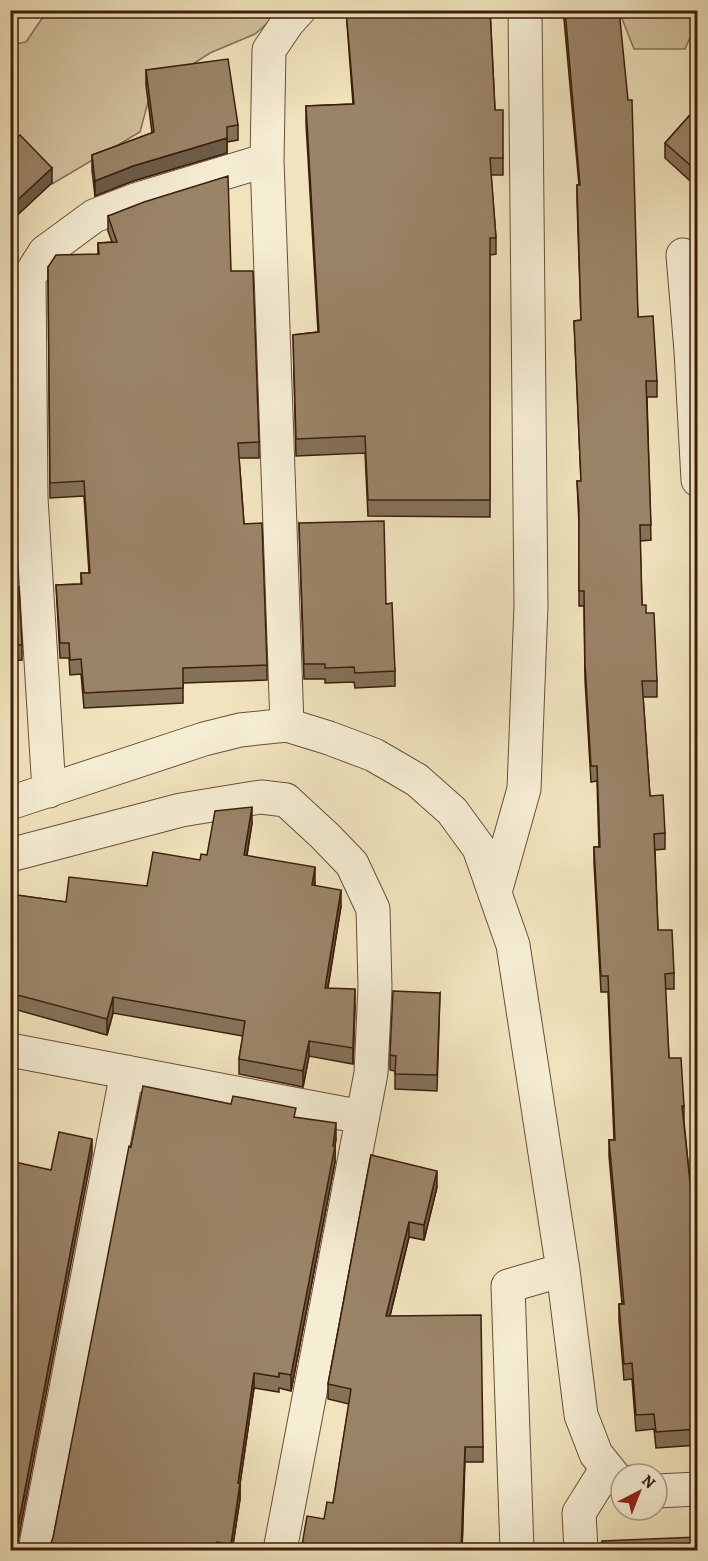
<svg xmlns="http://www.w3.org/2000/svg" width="708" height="1561" font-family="Alegreya,serif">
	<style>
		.green { fill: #d2c29f; stroke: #887055; stroke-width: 1.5 }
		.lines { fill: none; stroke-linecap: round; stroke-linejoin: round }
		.street-casing { stroke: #6a4f38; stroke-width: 35 }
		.street { stroke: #f5edd4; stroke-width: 33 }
		.wall { fill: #847259; stroke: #3d1e0b; stroke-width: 1.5 }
		.shaded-wall { fill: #6c5c49; stroke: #3d1e0b; stroke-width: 1.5 }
		.building { fill: #9a8468; stroke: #3d1e0b; stroke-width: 1.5 }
	</style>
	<rect width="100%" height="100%" fill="#f0e3bd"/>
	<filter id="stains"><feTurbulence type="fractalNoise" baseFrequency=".00333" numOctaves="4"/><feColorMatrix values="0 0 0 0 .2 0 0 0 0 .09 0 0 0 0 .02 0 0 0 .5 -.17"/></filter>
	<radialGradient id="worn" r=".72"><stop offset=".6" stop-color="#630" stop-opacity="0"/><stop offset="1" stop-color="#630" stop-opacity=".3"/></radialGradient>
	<path class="green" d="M47,11H281L255,34L210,53L151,91L140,132L52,184L11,147L10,45L26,42Z
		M619,11H691L697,22L685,49H634Z"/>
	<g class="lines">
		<g class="street-casing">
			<path id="street" d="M683,255L691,351L698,480
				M287,725L267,160L269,50L288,22L299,10
				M49,791L31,498L29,277L45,252L94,216L138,199L267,160
				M10,803L204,739L240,730L287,725L329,738L374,755L417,780L452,811L479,848L513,945L563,1270L581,1415L596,1454L616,1479L621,1481
				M10,855L181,810L261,797L286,800L325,836L352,864L373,909L375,987L371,1073L280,1550
				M495,892L524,789L531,605L525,10
				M10,1050L362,1117
				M657,1491L698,1489
				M35,1550L127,1072
				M517,1550L508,1286L563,1270
				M581,1550L579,1513L607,1468"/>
		</g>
		<use href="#street" class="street"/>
	</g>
	<path class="wall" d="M346,10H490L495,110L503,158V175H491L496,238V254L490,255V517L368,516L365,453L296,456L293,335L318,332L306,123V106L353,104Z
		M564,10H619L638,317L657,381V397H647L651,540L640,541L642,605L646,613L657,681V697H643L650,796L665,833V849L655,850L658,930L674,973V989H665L669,1058L684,1106V1122L693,1211L698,1210V1445L656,1448L654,1429L636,1431L632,1379L624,1380L619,1320V1304H622L609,1156V1140H614L608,992H601L594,863V847H599L597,781L591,782L585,680L584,606H579V525L577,481H581L574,321L581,320L577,201V185H579L564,19Z
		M146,70L238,125V140L227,142V153L133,181L95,196L92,170V155L152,133L146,85Z
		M698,106V188L665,158V143Z
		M108,216L231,271L259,442V458H239L244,524L267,665V680L183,683V703L84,708L81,674L70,675L69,658H60L56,585L81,584V573H89L84,496L50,498L48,267L98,254V243L112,242L108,231Z
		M10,289L12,485V500H10Z
		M299,523L386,604L395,671V686L355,688L354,682L325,683V679H304Z
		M10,587L22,645V660L10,661Z
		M252,823L247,856L315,883V885L341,906L328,988L355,1005L353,1064L309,1056L303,1087L239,1074V1059L243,1036L113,1013L107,1035L10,1008V894L66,902L147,886L200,860Z
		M440,993L437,1091L395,1089V1071L390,1070V1055Z
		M296,1118L336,1139L335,1146V1162L291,1391L279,1388V1392L254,1388L240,1483V1499L232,1551H44L50,1546L53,1538L131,1147Z
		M371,1155L437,1187L424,1240L409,1237L390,1316L483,1447V1462H465L462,1551H301L324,1519L333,1503L349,1404L328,1399V1384Z"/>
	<path class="shaded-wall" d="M227,138V153L133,181L95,196V181L133,166Z
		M52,168V183L10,222V207Z
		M12,255V270L10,276V261Z
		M252,807V823L244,871V855Z
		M315,867V883L312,900V885Z
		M341,890V906L325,1004V988Z
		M355,989V1005L353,1064V1048Z
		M113,997V1013L107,1035V1019Z
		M309,1041V1056L303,1087V1071Z
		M336,1123V1139L334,1150L335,1146V1162L291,1391V1375Z
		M92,1139V1154L17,1546V1531Z
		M437,1171V1187L424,1240V1225Z
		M409,1222V1237L386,1332V1316Z
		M254,1373V1388L238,1498V1483Z
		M465,1447L462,1551H461Z
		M240,1483V1499L232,1551H231V1544Z"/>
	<path class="building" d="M346,10H490L495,110H503V158H490L496,238H490V500H368L365,436L296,439L293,335L319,332L306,106L354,104Z
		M565,10H619L628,100H632L638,317L653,316L657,381H646L651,525H640L642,605H646V613H654L657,681H642L650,796L663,795L665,833L654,834L658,930H672L674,973L665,974L669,1058H681L684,1106H682L693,1211L698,1210V1429L656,1432L654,1414L636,1415L632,1363L624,1364L619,1304H624L609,1140H615L608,976H601L594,847H600L597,766H591L585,664L584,591H579V510L577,481H581L574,321L581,320L577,185H580Z
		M228,59L238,125L227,127V138L133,166L95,181L92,155L154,132L146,70Z
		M698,106V172L665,143Z
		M20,135L52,168L10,207V144Z
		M228,176L231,271H253L259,442L238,443L244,524L262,523L267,665L183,668V688L84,693L81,659L70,660L69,643H60L56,585L82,584L81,573H90L84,481L50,483L48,267L56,255L99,254L98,243L117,242L108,216L144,202Z
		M10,289L12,485H10Z
		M384,521L386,604L392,603L395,671L355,673L354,667L325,668V664H304L299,523Z
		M10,587H19L22,645H10Z
		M252,807L244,855L315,867L312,885L341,890L325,988L355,989L353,1048L309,1041L303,1071L239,1059L245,1021L113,997L107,1019L10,993V894L66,902L69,877L147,886L153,852L200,860L201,854L207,855L215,811Z
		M393,991L440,993L437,1075L395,1074L396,1056L390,1055Z
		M143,1086L231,1104L233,1096L296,1108L294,1117L336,1123L333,1146H335L291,1375L279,1373V1377L254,1373L238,1483H240L231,1544L217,1542L216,1551H44L50,1546L53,1538L129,1146L131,1147Z
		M59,1132L92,1139L17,1531L18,1541L22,1548L27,1551H10V1161L51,1170Z
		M371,1155L437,1171L424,1225L409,1222L386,1316L481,1315L483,1447H465L461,1551H301L307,1516L324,1519L327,1502L333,1503L351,1389L328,1384Z
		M698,1537V1551H603L602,1541Z"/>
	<rect width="708" height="1561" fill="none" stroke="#f0e3bd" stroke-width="36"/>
	<rect x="12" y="12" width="684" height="1537" fill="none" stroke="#3d1e0b" stroke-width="3"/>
	<rect x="18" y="18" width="672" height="1525" fill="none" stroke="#3d1e0b" stroke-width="1.5"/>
	<g transform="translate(639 1492) rotate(42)"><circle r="28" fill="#f5edd4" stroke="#ab9a84" stroke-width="1.5"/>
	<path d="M0-4.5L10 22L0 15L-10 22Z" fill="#8f2418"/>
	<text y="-9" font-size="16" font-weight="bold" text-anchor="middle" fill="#3d1e0b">N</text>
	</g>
	<rect width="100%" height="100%" filter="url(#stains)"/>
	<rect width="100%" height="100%" fill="url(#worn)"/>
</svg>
